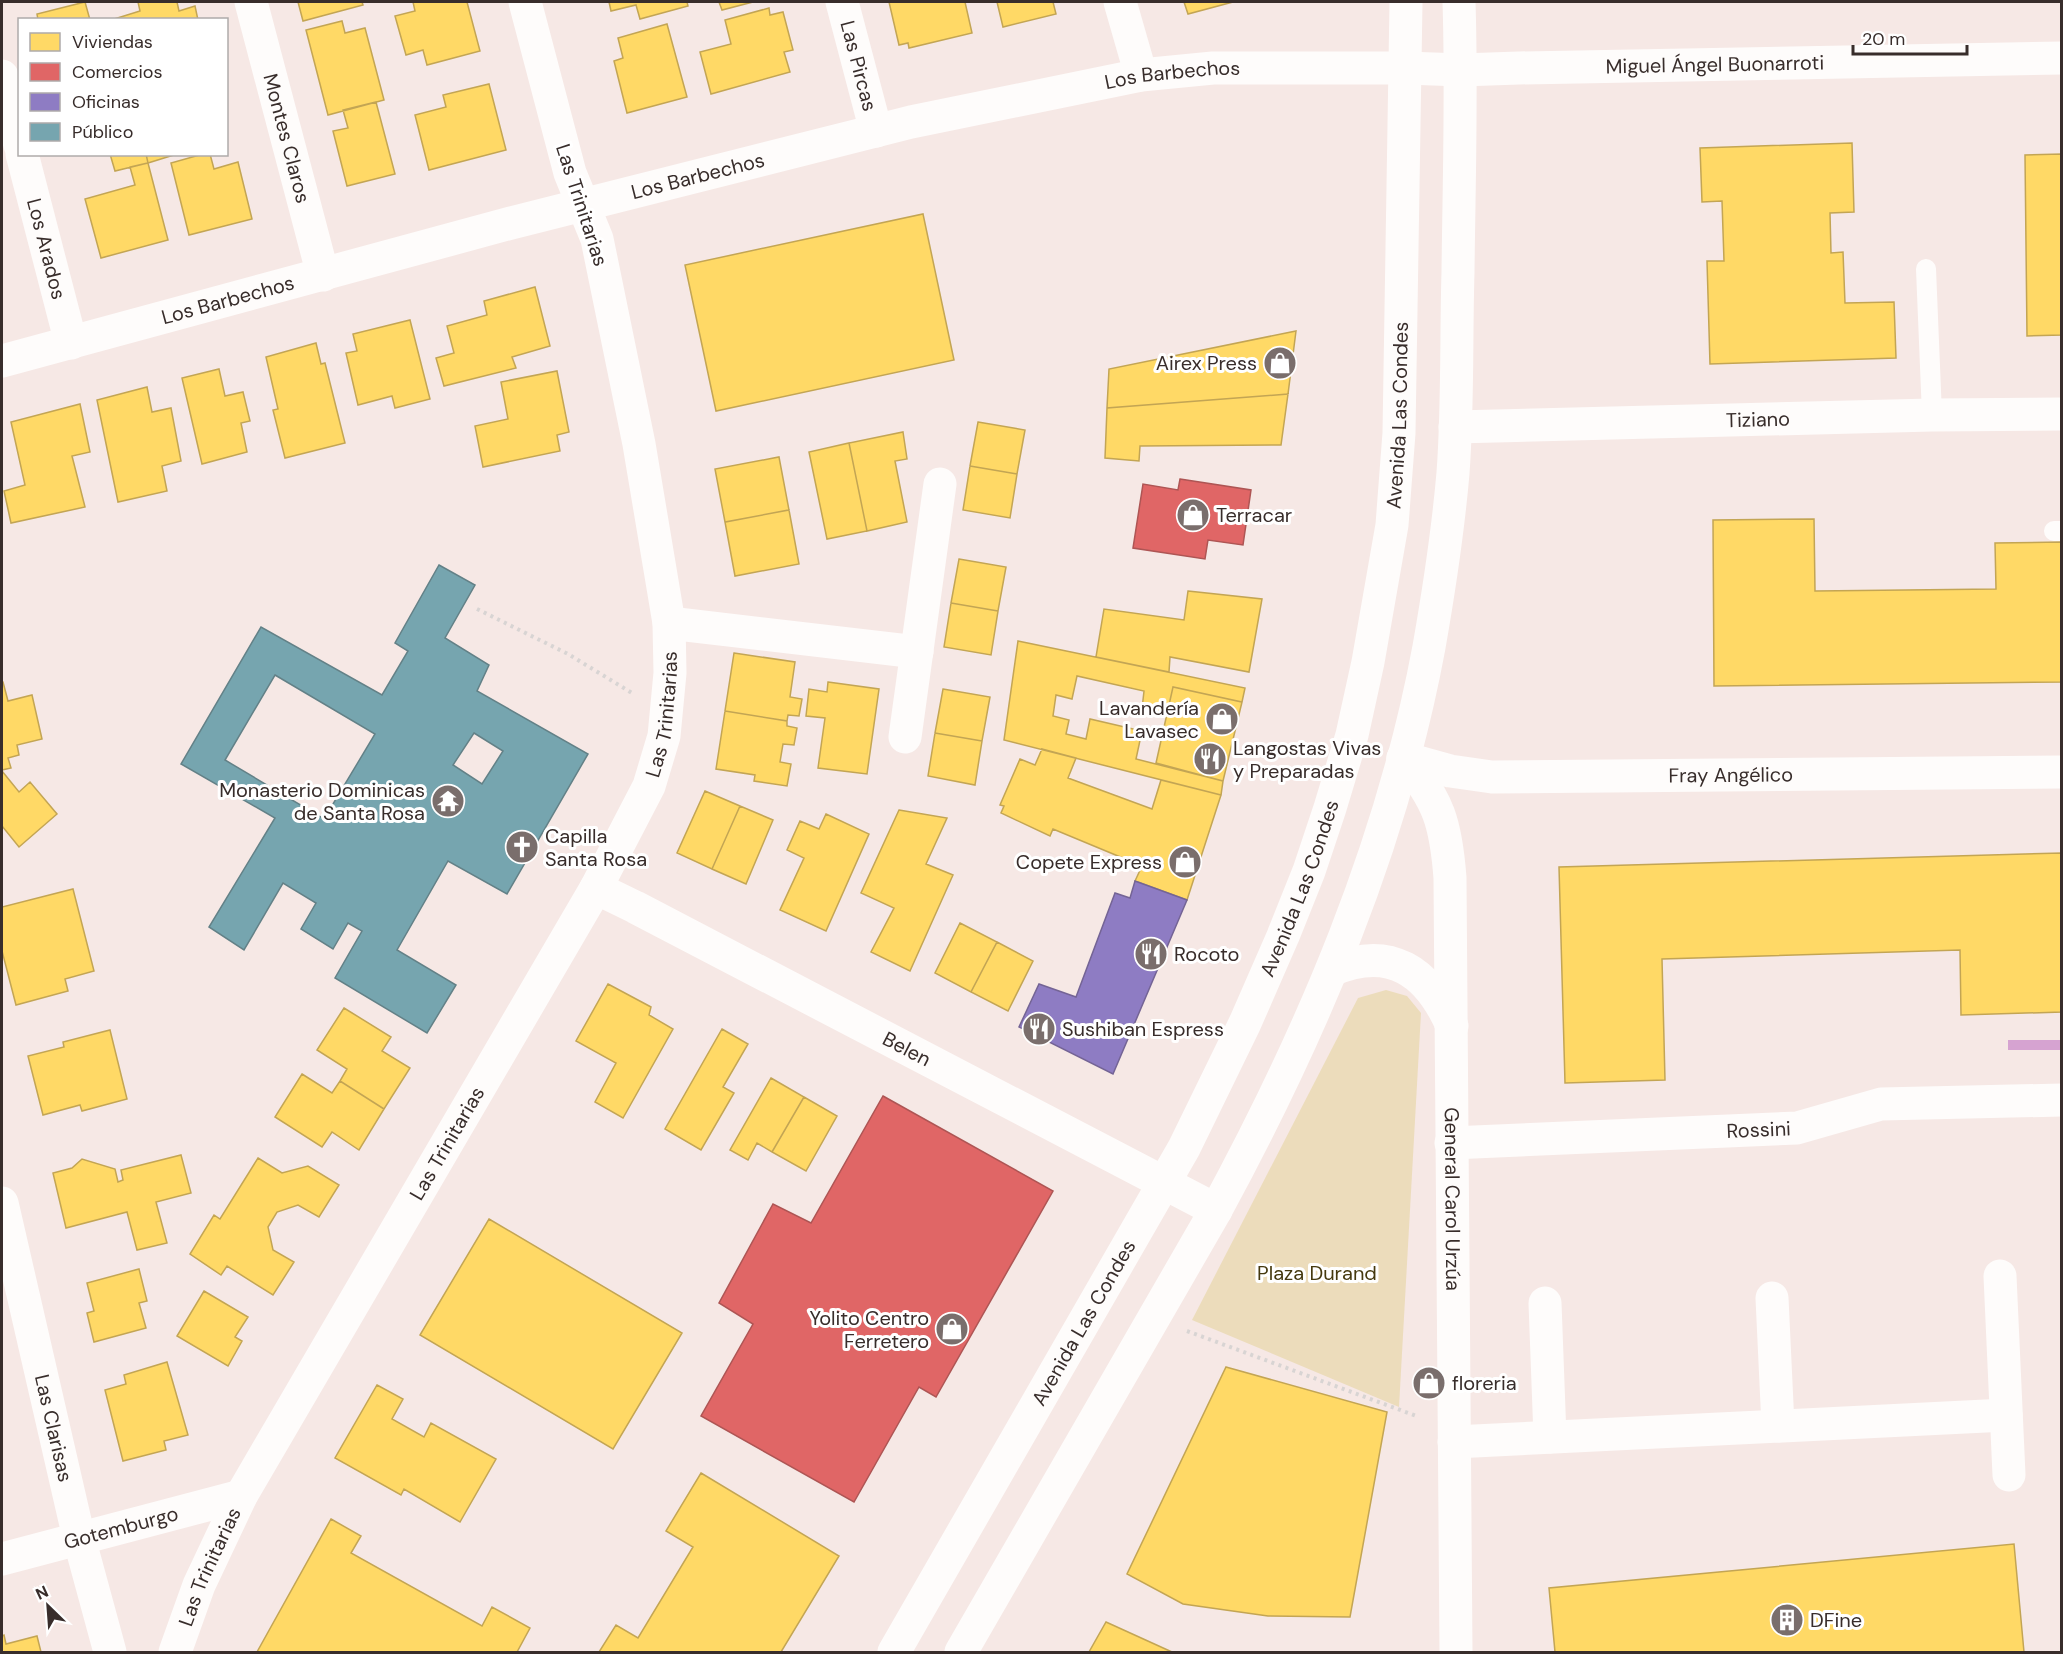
<svg xmlns="http://www.w3.org/2000/svg" width="2063" height="1654" font-family="'DM Sans',sans-serif">
	<style>
		.green { fill: #ecdcbb }
		.water { fill: #d6a3d1 }
		.homes { fill: #ffd966; stroke: #c3a554; stroke-width: 1.5 }
		.shops { fill: #e06666; stroke: #ae5554; stroke-width: 1.5 }
		.offices { fill: #8e7cc3; stroke: #746495; stroke-width: 1.5 }
		.public { fill: #76a5af; stroke: #638187; stroke-width: 1.5; fill-rule: evenodd }
		.lines { fill: none; stroke-linecap: round; stroke-linejoin: round }
		.path { stroke: #d8d4d3; stroke-width: 4; stroke-dasharray: 3 4.5; stroke-linecap: butt }
		.service { stroke: #fefcfb; stroke-width: 20 }
		.minor { stroke: #fefcfb; stroke-width: 33 }
		.primary { stroke: #fefcfb; stroke-width: 33 }
		.labels { text-anchor: middle; stroke-width: 6; stroke-linejoin: round; paint-order: stroke }
		.street-label { font-size: 20px; fill: #382d2b; stroke: #fff }
		.poi-label { font-size: 20px; fill: #382d2b; stroke: #fff; text-anchor: start }
		.park-label { font-size: 20px; fill: #45390f; stroke: #fff }
	</style>
	<rect width="100%" height="100%" fill="#f6e8e5"/>
	<path class="green" d="M1386,990L1407,996L1421,1013L1399,1407L1192,1320L1358,998Z"/>
	<path class="water" d="M2008,1040H2061V1050H2008Z"/>
	<path class="homes" d="M85,2L90,20H38L37,14Z
		M138,2H177L179,11L195,6L198,20H111L140,11Z
		M298,2H362L363,5L303,21Z
		M413,2H467L480,51L427,65L423,50L406,55L395,16L415,11Z
		M609,2H687L688,6L640,19L636,5L611,11Z
		M719,2H753L722,10Z
		M889,2H965L972,33L909,48L908,43L899,45Z
		M997,2H1053L1056,14L1003,27Z
		M1184,2H1233L1188,14Z
		M769,8L770,15L783,12L793,50L784,52L790,72L711,94L700,52L731,44L725,20Z
		M342,21L345,33L365,28L384,100L328,115L306,30Z
		M667,24L687,97L627,113L614,61L623,58L618,38Z
		M489,84L506,150L429,170L415,115L446,107L443,95Z
		M376,102L395,174L347,186L333,131L348,128L343,110Z
		M1852,143L1854,212L1830,213L1831,253L1843,252L1845,303L1894,302L1896,358L1710,364L1707,261H1724L1722,201L1702,202L1700,148Z
		M110,154H146L148,163L115,171Z
		M146,154H177L148,163Z
		M203,154H210L214,169L238,162L252,219L189,235L171,163Z
		M2062,154V335L2027,336L2025,155Z
		M148,163L168,240L101,258L85,199L135,185L130,167Z
		M923,214L954,360L716,411L685,265Z
		M535,287L550,346L512,357L516,368L444,386L436,358L454,353L447,326L487,315L484,301Z
		M410,320L430,399L395,408L392,396L358,405L346,353L357,351L353,334Z
		M1296,331L1288,394L1107,408L1109,369Z
		M316,343L321,364L325,363L345,443L285,458L273,410L278,409L266,357Z
		M219,369L225,396L243,392L250,421L241,423L247,452L202,464L182,378Z
		M557,371L569,432L557,435L560,451L483,467L475,426L508,419L501,382Z
		M147,387L152,412L171,408L181,461L162,466L167,491L118,502L97,400Z
		M1288,394L1281,445L1140,446L1139,461L1105,458L1107,408Z
		M80,404L90,452L72,456L85,507L11,523L4,491L25,485L11,422Z
		M978,422L1025,430L1017,474L970,466Z
		M903,432L907,459L895,461L907,522L867,531L849,443Z
		M849,443L867,531L827,539L809,452Z
		M779,457L789,510L725,522L715,469Z
		M970,466L1017,474L1010,518L963,510Z
		M789,510L799,564L735,576L725,522Z
		M1814,519L1815,591L1996,589L1995,543L2062,542V682L1714,686L1713,520Z
		M959,559L1006,567L998,611L951,603Z
		M1188,591L1262,599L1249,672L1170,657L1169,672L1096,657L1104,609L1184,620Z
		M951,603L998,611L991,655L944,647Z
		M1018,641L1245,688L1242,702L1173,687L1167,714L1142,709L1144,691L1077,676L1072,699L1056,695L1053,716L1069,720L1066,734L1086,739L1090,719L1142,731L1136,759L1223,781L1221,795L1004,740Z
		M734,653L795,662L790,697L802,699L799,716L788,715L787,721L725,711Z
		M2,682H3L8,701L32,695L42,739L17,745L19,755L8,758L11,768L2,770Z
		M828,682L879,689L867,774L818,768L825,718L806,716L809,689L827,692Z
		M1173,687L1242,702L1223,781L1156,763Z
		M943,689L990,697L982,741L935,733Z
		M725,711L787,721V726L797,728L794,745L783,744L780,762L791,764L787,786L754,781L755,775L716,769Z
		M935,733L982,741L975,785L928,776Z
		M1042,749L1076,758L1068,778L1152,809L1161,780L1221,795L1187,900L1135,881L1142,866L1053,829L1050,836L1001,813L1004,806L1000,805L1020,759L1035,765Z
		M2,771L19,792L30,782L57,814L19,847L2,826Z
		M705,791L740,806L712,869L677,853Z
		M740,806L773,820L746,884L712,869Z
		M899,810L947,818L926,864L953,875L910,971L871,952L894,908L861,893Z
		M826,814L869,834L826,931L780,910L804,858L787,850L800,821L819,829Z
		M2062,853V1012L1961,1015L1960,950L1662,959L1665,1080L1565,1083L1559,867Z
		M73,889L94,971L65,979L68,991L16,1005L2,951V907Z
		M960,923L997,942L971,992L935,973Z
		M997,942L1033,961L1008,1011L971,992Z
		M608,984L651,1007L649,1015L673,1029L623,1118L595,1102L616,1063L576,1041Z
		M344,1008L391,1037L382,1051L410,1068L384,1109L340,1081L347,1069L317,1050Z
		M722,1029L748,1044L723,1087L734,1093L701,1150L665,1129Z
		M110,1030L127,1099L82,1111L80,1105L43,1115L28,1056L64,1047L63,1042Z
		M302,1074L332,1093L340,1081L384,1109L359,1150L332,1132L322,1147L275,1117Z
		M771,1078L804,1097L772,1152L757,1143L748,1160L730,1150Z
		M804,1097L837,1116L806,1171L772,1152Z
		M181,1155L191,1193L156,1202L167,1243L137,1250L127,1212L66,1228L53,1173L72,1168L82,1159L115,1169L118,1182L123,1180L121,1170Z
		M258,1158L282,1173L308,1166L339,1185L319,1217L298,1205L277,1212L268,1227L273,1250L294,1262L273,1295L227,1266L221,1275L190,1254L214,1215L220,1219Z
		M489,1219L682,1333L613,1449L420,1335Z
		M139,1269L147,1301L139,1303L146,1328L94,1342L87,1313L94,1311L87,1283Z
		M204,1291L248,1317L235,1337L242,1341L228,1366L177,1336Z
		M167,1362L188,1435L164,1441L166,1450L123,1461L105,1390L126,1384L124,1375Z
		M1226,1367L1387,1412L1350,1617L1268,1616L1183,1604L1127,1574Z
		M377,1385L403,1399L392,1419L424,1437L431,1423L496,1459L460,1522L404,1489L401,1495L335,1458Z
		M701,1473L839,1556L781,1652H599L616,1625L638,1638L693,1547L666,1531Z
		M331,1519L361,1536L351,1553L482,1626L492,1607L530,1628L517,1652H257Z
		M2014,1544L2024,1652H1555L1549,1588Z
		M1106,1622L1172,1652H1089Z
		M4,1635L6,1644L37,1636L41,1652H2V1636Z"/>
	<path class="shops" d="M1180,479L1251,490L1243,545L1208,540L1205,559L1133,548L1143,484L1178,490Z
		M883,1096L1053,1191L936,1397L919,1387L854,1502L701,1416L753,1324L719,1303L773,1204L811,1223Z"/>
	<path class="offices" d="M1135,881L1187,900L1113,1074L1019,1027L1039,984L1076,997L1115,893L1130,898Z"/>
	<path class="public" d="M439,565L475,585L445,638L489,665L477,691L588,754L507,894L448,861L397,950L456,985L427,1033L335,978L362,931L348,923L333,949L301,929L316,903L283,883L244,950L209,927L275,818L181,764L261,627L382,695L408,651L395,643ZM275,675L375,734L324,819L225,760ZM474,733L503,751L482,784L453,765Z"/>
	<g class="lines">
		<path class="path" d="M477,609L568,654L632,693
			M1187,1331L1419,1417"/>
		<path class="service" d="M1926,269L1932,415
			M2054,531H2062"/>
		<g class="minor">
			<path id="s1" d="M251,2L323,275"/>
			<path id="s2" d="M842,2L876,131"/>
			<path d="M1120,2L1141,75"/>
			<path d="M2,76L20,145"/>
			<path id="s3" d="M22,154L71,343"/>
			<path id="s4" d="M2,361L511,223L911,122L1141,75L1213,68H1406L1461,70L1519,68L2062,58"/>
			<path id="s5" d="M1455,427L1932,415L2062,414"/>
			<path d="M669,623L917,652"/>
			<path d="M905,737L940,484"/>
			<path id="s6" d="M1403,758C1439,800 1446,824 1450,878L1456,1652"/>
			<path id="s7" d="M1403,758L1450,771L1492,777L2062,772"/>
			<path id="s8" d="M596,888L635,907L1216,1210"/>
			<path id="s9" d="M1451,1143L1797,1128L1881,1104L2062,1100"/>
			<path id="s10" d="M2,1203L79,1538L110,1652"/>
			<path d="M2000,1276L2009,1475"/>
			<path d="M1772,1298L1778,1426"/>
			<path d="M1545,1303L1550,1437"/>
			<path d="M1454,1442L2006,1415"/>
			<path id="s11" d="M2,1559L241,1496"/>
			<path id="s12" d="M175,1652L199,1585L241,1496L596,888L649,786L664,736L670,673L669,623L639,444L597,239L570,173L525,2"/>
		</g>
		<g class="primary">
			<path d="M1332,970C1390,945 1428,971 1452,1026"/>
			<path id="s13" d="M894,1652L1184,1148L1245,1023L1283,936L1309,871L1330,808L1352,735L1368,662L1392,525L1399,433L1406,2"/>
			<path d="M961,1652L1216,1210C1312,1033 1392,846 1429,647C1439,590 1448,531 1453,473C1458,406 1456,339 1458,272C1459,182 1462,92 1459,2"/>
		</g>
	</g>
	<defs>
		<g id="shop-disc" transform="scale(1.725)"><circle r="9.5" fill="#7a6e6c" stroke="#fff"/><path d="M-5-2.5h2.3a2.7 3.5 0 0 1 5.4 0H5L5.5 6h-11ZM-1.5-2.5h3a1.5 2.3 0 0 0-3 0Z" fill="#fff"/></g>
		<g id="restaurant-disc" transform="scale(1.725)"><circle r="9.5" fill="#7a6e6c" stroke="#fff"/><path d="M-5-6h1v4h1v-4h1v4h1v-4h1v5L-1.5 .5V6h-2V.5L-5-1ZM5-6V6H3V1.5H1.5Q1.5-4 5-6Z" fill="#fff"/></g>
		<g id="temple-disc" transform="scale(1.725)"><circle r="9.5" fill="#7a6e6c" stroke="#fff"/><path d="M0-6L5-2H3V0L6.5 2.5H4V6H1.5V3h-3V6H-4V2.5H-6.5L-3 0V-2H-5Z" fill="#fff"/></g>
		<g id="church-disc" transform="scale(1.725)"><circle r="9.5" fill="#7a6e6c" stroke="#fff"/><path d="M-1.2-6h2.4v3.5h3.3v2.4h-3.3V6h-2.4V-.1h-3.3v-2.4h3.3Z" fill="#fff"/></g>
		<g id="building-disc" transform="scale(1.725)"><circle r="9.5" fill="#7a6e6c" stroke="#fff"/><path d="M-4-6H4V6H1V3H-1V6H-4ZM-2.5-4.3h1.7v1.8h-1.7ZM.8-4.3h1.7v1.8H.8ZM-2.5-1h1.7V.8h-1.7ZM.8-1h1.7V.8H.8Z" fill="#fff"/></g>
	</defs>
	<g fill-rule="evenodd">
		<use href="#shop-disc" x="1280" y="363"/>
		<use href="#shop-disc" x="1193" y="515"/>
		<use href="#shop-disc" x="1222" y="719"/>
		<use href="#restaurant-disc" x="1210" y="759"/>
		<use href="#temple-disc" x="448" y="801"/>
		<use href="#church-disc" x="522" y="847"/>
		<use href="#shop-disc" x="1185" y="862"/>
		<use href="#restaurant-disc" x="1151" y="954"/>
		<use href="#restaurant-disc" x="1039" y="1029"/>
		<use href="#shop-disc" x="952" y="1329"/>
		<use href="#shop-disc" x="1429" y="1383"/>
		<use href="#building-disc" x="1787" y="1620"/>
	</g>
	<g class="labels">
		<g class="street-label">
			<text dy="7" stroke="none"><textPath href="#s4" startOffset="1749">Miguel Ángel Buonarroti</textPath></text>
			<text dy="7" stroke="none"><textPath href="#s2" startOffset="66">Las Pircas</textPath></text>
			<text dy="7" stroke="none"><textPath href="#s4" startOffset="1206">Los Barbechos</textPath></text>
			<text dy="7" stroke="none"><textPath href="#s1" startOffset="141">Montes Claros</textPath></text>
			<text dy="7" stroke="none"><textPath href="#s4" startOffset="720">Los Barbechos</textPath></text>
			<text transform="translate(582 205) rotate(72)" y="7">Las Trinitarias</text>
			<text dy="7" stroke="none"><textPath href="#s3" startOffset="98">Los Arados</textPath></text>
			<text dy="7" stroke="none"><textPath href="#s4" startOffset="234">Los Barbechos</textPath></text>
			<text dy="7" stroke="none"><textPath href="#s13" startOffset="1352">Avenida Las Condes</textPath></text>
			<text dy="7" stroke="none"><textPath href="#s5" startOffset="303">Tiziano</textPath></text>
			<text dy="7" stroke="none"><textPath href="#s12" startOffset="1062">Las Trinitarias</textPath></text>
			<text dy="7" stroke="none"><textPath href="#s7" startOffset="330">Fray Angélico</textPath></text>
			<text dy="7" stroke="none"><textPath href="#s13" startOffset="866">Avenida Las Condes</textPath></text>
			<text dy="7" stroke="none"><textPath href="#s8" startOffset="350">Belen</textPath></text>
			<text dy="7" stroke="none"><textPath href="#s9" startOffset="308">Rossini</textPath></text>
			<text dy="7" stroke="none"><textPath href="#s12" startOffset="578">Las Trinitarias</textPath></text>
			<text dy="7" stroke="none"><textPath href="#s6" startOffset="453">General Carol Urzúa</textPath></text>
			<text dy="7" stroke="none"><textPath href="#s13" startOffset="380">Avenida Las Condes</textPath></text>
			<text dy="7" stroke="none"><textPath href="#s10" startOffset="231">Las Clarisas</textPath></text>
			<text dy="7" stroke="none"><textPath href="#s11" startOffset="123">Gotemburgo</textPath></text>
			<text dy="7" stroke="none"><textPath href="#s12" startOffset="92">Las Trinitarias</textPath></text>
		</g>
		<g class="poi-label">
			<text x="1257" y="370" text-anchor="end">Airex Press</text>
			<text x="1216" y="522">Terracar</text>
			<text x="1199" y="715" text-anchor="end">Lavandería<tspan x="1199" dy="23">Lavasec</tspan></text>
			<text x="1233" y="755">Langostas Vivas<tspan x="1233" dy="23">y Preparadas</tspan></text>
			<text x="425" y="797" text-anchor="end">Monasterio Dominicas<tspan x="425" dy="23">de Santa Rosa</tspan></text>
			<text x="545" y="843">Capilla<tspan x="545" dy="23">Santa Rosa</tspan></text>
			<text x="1162" y="869" text-anchor="end">Copete Express</text>
			<text x="1174" y="961">Rocoto</text>
			<text x="1062" y="1036">Sushiban Espress</text>
			<text x="929" y="1325" text-anchor="end">Yolito Centro<tspan x="929" dy="23">Ferretero</tspan></text>
			<text x="1452" y="1390">floreria</text>
			<text x="1810" y="1627">DFine</text>
		</g>
		<g class="park-label">
			<text x="1317" y="1280">Plaza Durand</text>
		</g>
	</g>
	<rect width="2063" height="1654" fill="none" stroke="#382d2b" stroke-width="6"/>
	<rect x="18" y="18" width="210" height="138" fill="#ffffff" stroke="#afabaa" stroke-width="1.5"/>
	<rect x="30" y="33" width="30" height="18" fill="#ffd966" stroke="#afabaa" stroke-width="1.5"/>
	<text x="72" y="48" font-size="18" fill="#382d2b">Viviendas</text>
	<rect x="30" y="63" width="30" height="18" fill="#e06666" stroke="#afabaa" stroke-width="1.5"/>
	<text x="72" y="78" font-size="18" fill="#382d2b">Comercios</text>
	<rect x="30" y="93" width="30" height="18" fill="#8e7cc3" stroke="#afabaa" stroke-width="1.5"/>
	<text x="72" y="108" font-size="18" fill="#382d2b">Oficinas</text>
	<rect x="30" y="123" width="30" height="18" fill="#76a5af" stroke="#afabaa" stroke-width="1.5"/>
	<text x="72" y="138" font-size="18" fill="#382d2b">Público</text>
	<g transform="translate(48 1606) rotate(335)" stroke="#ffffff" stroke-width="4.5" paint-order="stroke">
	<path d="M0-4.5L10 22L0 15L-10 22Z" fill="#382d2b"/>
	<text y="-9" font-size="16" font-weight="bold" text-anchor="middle" fill="#382d2b">N</text>
	</g>
	<path d="M1853 45v9h114v-9" fill="none" stroke="#382d2b" stroke-width="3"/>
	<text x="1862" y="45" font-size="18" fill="#382d2b" stroke="#ffffff" stroke-width="4.5" paint-order="stroke">20 m</text>
</svg>
